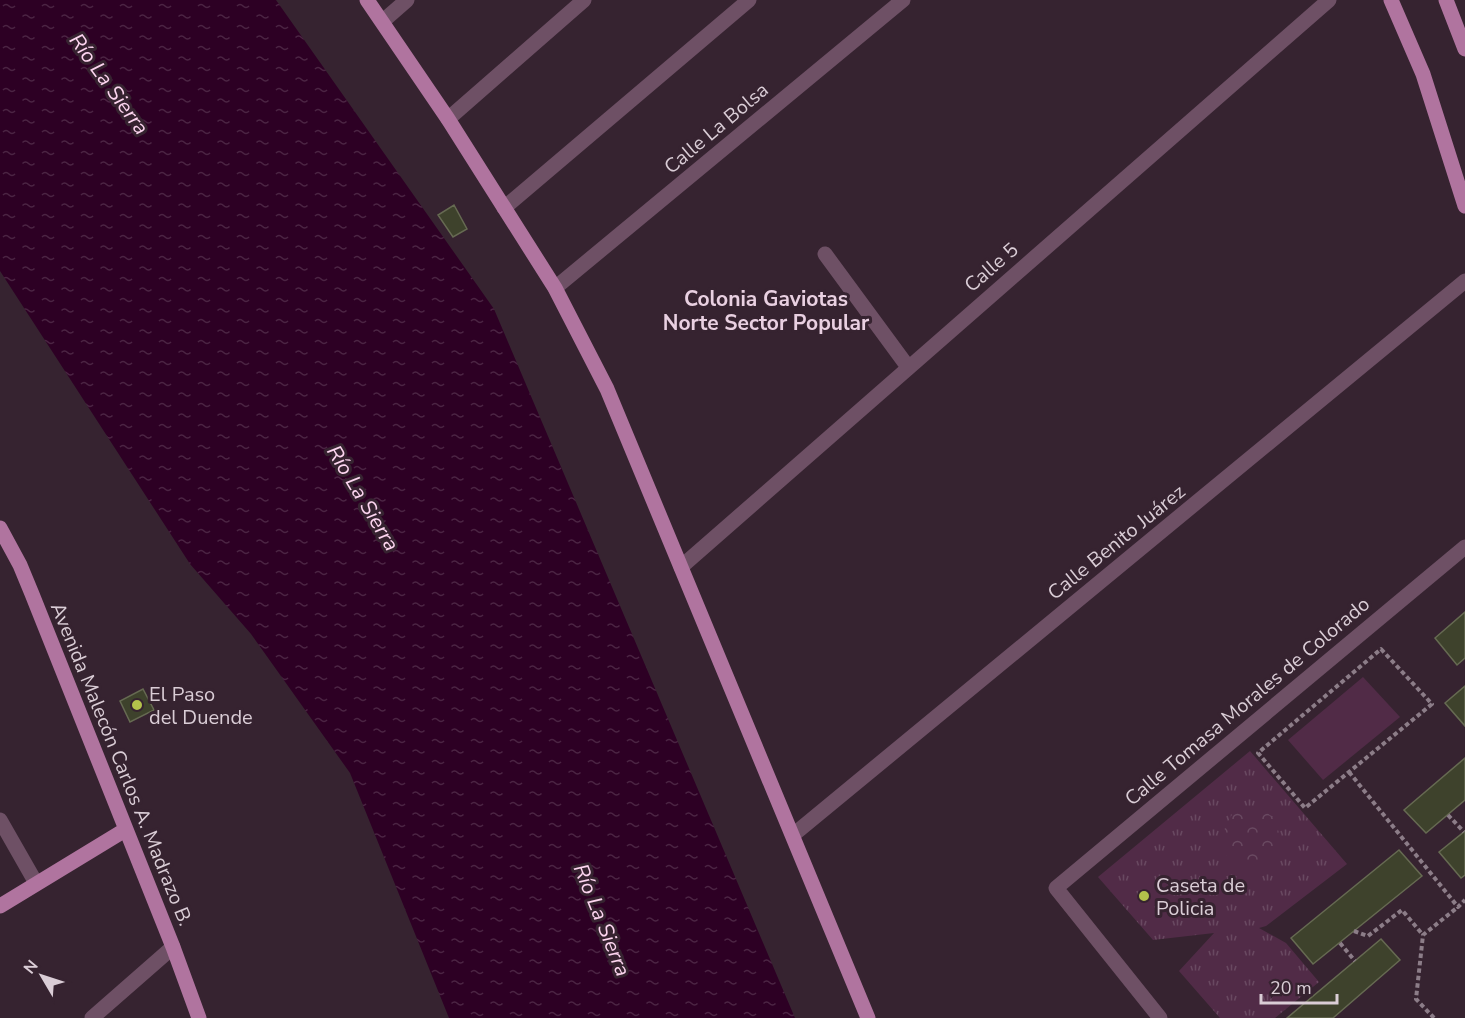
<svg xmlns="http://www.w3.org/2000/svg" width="1465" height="1018" font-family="'Nunito Sans',sans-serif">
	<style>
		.grass { fill: url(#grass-tufts) }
		.forest { fill: url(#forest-crowns) }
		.pitch { fill: #512b47 }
		.water { fill: url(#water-ripples) }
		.building { fill: #3e422c; stroke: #666a52; stroke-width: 1.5 }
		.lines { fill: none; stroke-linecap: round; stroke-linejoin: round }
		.path { stroke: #8c7d88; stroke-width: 4; stroke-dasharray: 4.5 3; stroke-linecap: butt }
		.minor { stroke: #6e5065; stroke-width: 15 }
		.major { stroke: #b0749f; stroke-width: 15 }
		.poi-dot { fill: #b3c24b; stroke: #362330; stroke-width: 2 }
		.labels { text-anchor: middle; stroke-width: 6; stroke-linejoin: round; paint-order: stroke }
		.street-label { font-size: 20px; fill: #dacdd6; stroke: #362330 }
		.poi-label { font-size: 20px; fill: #dacdd6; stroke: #362330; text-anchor: start }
		.water-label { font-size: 21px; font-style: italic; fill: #fdd5f0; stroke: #362330 }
		.neighbourhood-label { font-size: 21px; font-weight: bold; fill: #e9d0e1; stroke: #362330 }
	</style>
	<defs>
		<pattern id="grass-tufts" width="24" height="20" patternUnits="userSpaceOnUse" patternTransform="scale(1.5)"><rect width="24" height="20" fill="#512b47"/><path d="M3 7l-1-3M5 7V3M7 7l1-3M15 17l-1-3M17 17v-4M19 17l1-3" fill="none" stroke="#694961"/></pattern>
		<pattern id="forest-crowns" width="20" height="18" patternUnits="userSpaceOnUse" patternTransform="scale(1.5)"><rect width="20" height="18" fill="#512b47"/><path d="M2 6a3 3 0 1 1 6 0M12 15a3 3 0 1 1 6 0" fill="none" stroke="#694961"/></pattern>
		<pattern id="water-ripples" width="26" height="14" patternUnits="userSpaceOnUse" patternTransform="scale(1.5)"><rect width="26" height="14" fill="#2d0024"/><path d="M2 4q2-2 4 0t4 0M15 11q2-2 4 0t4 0" fill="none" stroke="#4b2443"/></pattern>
	</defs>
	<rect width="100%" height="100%" fill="#362330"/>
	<path class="grass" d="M1250,751L1347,864L1266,926L1259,928L1286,943L1319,982L1275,1018H1220L1179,971L1214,933L1153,940L1098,877Z"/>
	<path class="forest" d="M1260,808L1274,818L1280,836L1271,856L1250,868C1216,859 1216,840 1233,813Z"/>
	<path class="pitch" d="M1363,677L1400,717L1323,780L1288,740Z"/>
	<path class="water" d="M0,0H276L494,309L795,1018H449L350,773L251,634L190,564L0,271Z"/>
	<path class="building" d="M454,205L467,229L453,237L438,215Z
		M1465,612V658L1457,665L1435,638Z
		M1465,686V726L1445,703Z
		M143,689L154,710L130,722L120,701Z
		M1465,758V800L1426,833L1404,810Z
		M1465,831V875L1461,878L1439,852Z
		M1399,850L1422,876L1313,964L1291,938Z
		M1381,939L1400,960L1333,1018H1287Z"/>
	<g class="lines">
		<path class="path" d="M1381,649L1432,704L1305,808L1258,753Z
			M1349,772L1458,907L1465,900
			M1448,815L1464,832
			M1354,931L1368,936L1402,910L1423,935
			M1340,943L1355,961
			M1434,1018L1416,999L1423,935L1458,907"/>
		<path class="minor" d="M383,21L407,0
			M448,119L584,0
			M504,208L749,0
			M825,254L908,367
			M555,288L903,0
			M681,567L1329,0
			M0,820L36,883
			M793,835L1465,281
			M92,1018L173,947
			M1160,1018L1056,888L1465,547"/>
		<path class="major" d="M367,0L448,119L555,288L607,389L868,1018
			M1391,0L1423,74L1465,206
			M1446,0L1465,49
			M0,528L20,565L32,594L173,947L199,1018
			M0,906L125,830"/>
	</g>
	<g class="poi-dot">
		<circle cx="137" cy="705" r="6"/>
		<circle cx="1144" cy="896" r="6"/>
	</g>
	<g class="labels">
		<g class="street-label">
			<text transform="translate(716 128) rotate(-40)" y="7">Calle La Bolsa</text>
			<text transform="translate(991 267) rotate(-41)" y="7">Calle 5</text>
			<text transform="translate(1116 542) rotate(-39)" y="7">Calle Benito Juárez</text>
			<text transform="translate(1247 701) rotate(-40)" y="7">Calle Tomasa Morales de Colorado</text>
			<text transform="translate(122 764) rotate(68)" y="7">Avenida Malecón Carlos A. Madrazo B.</text>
		</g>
		<g class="poi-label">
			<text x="149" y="701">El Paso<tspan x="149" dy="23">del Duende</tspan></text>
			<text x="1156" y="892">Caseta de<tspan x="1156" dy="23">Policia</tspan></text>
		</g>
		<g class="water-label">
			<text transform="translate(109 84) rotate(54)" y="7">Río La Sierra</text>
			<text transform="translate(363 498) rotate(59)" y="7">Río La Sierra</text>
			<text transform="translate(602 920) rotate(68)" y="7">Río La Sierra</text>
		</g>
		<g class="neighbourhood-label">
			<text x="766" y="306">Colonia Gaviotas<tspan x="766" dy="24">Norte Sector Popular</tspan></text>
		</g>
	</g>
	<g transform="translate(42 976) rotate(309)" stroke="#362330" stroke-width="4.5" paint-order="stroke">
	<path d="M0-4.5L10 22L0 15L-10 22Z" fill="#dacdd6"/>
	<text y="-9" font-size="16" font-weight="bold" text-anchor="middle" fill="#dacdd6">N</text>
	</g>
	<path d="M1261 994v9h76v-9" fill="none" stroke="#dacdd6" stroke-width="3"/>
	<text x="1270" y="994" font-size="18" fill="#dacdd6" stroke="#362330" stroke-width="4.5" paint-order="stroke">20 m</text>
</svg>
